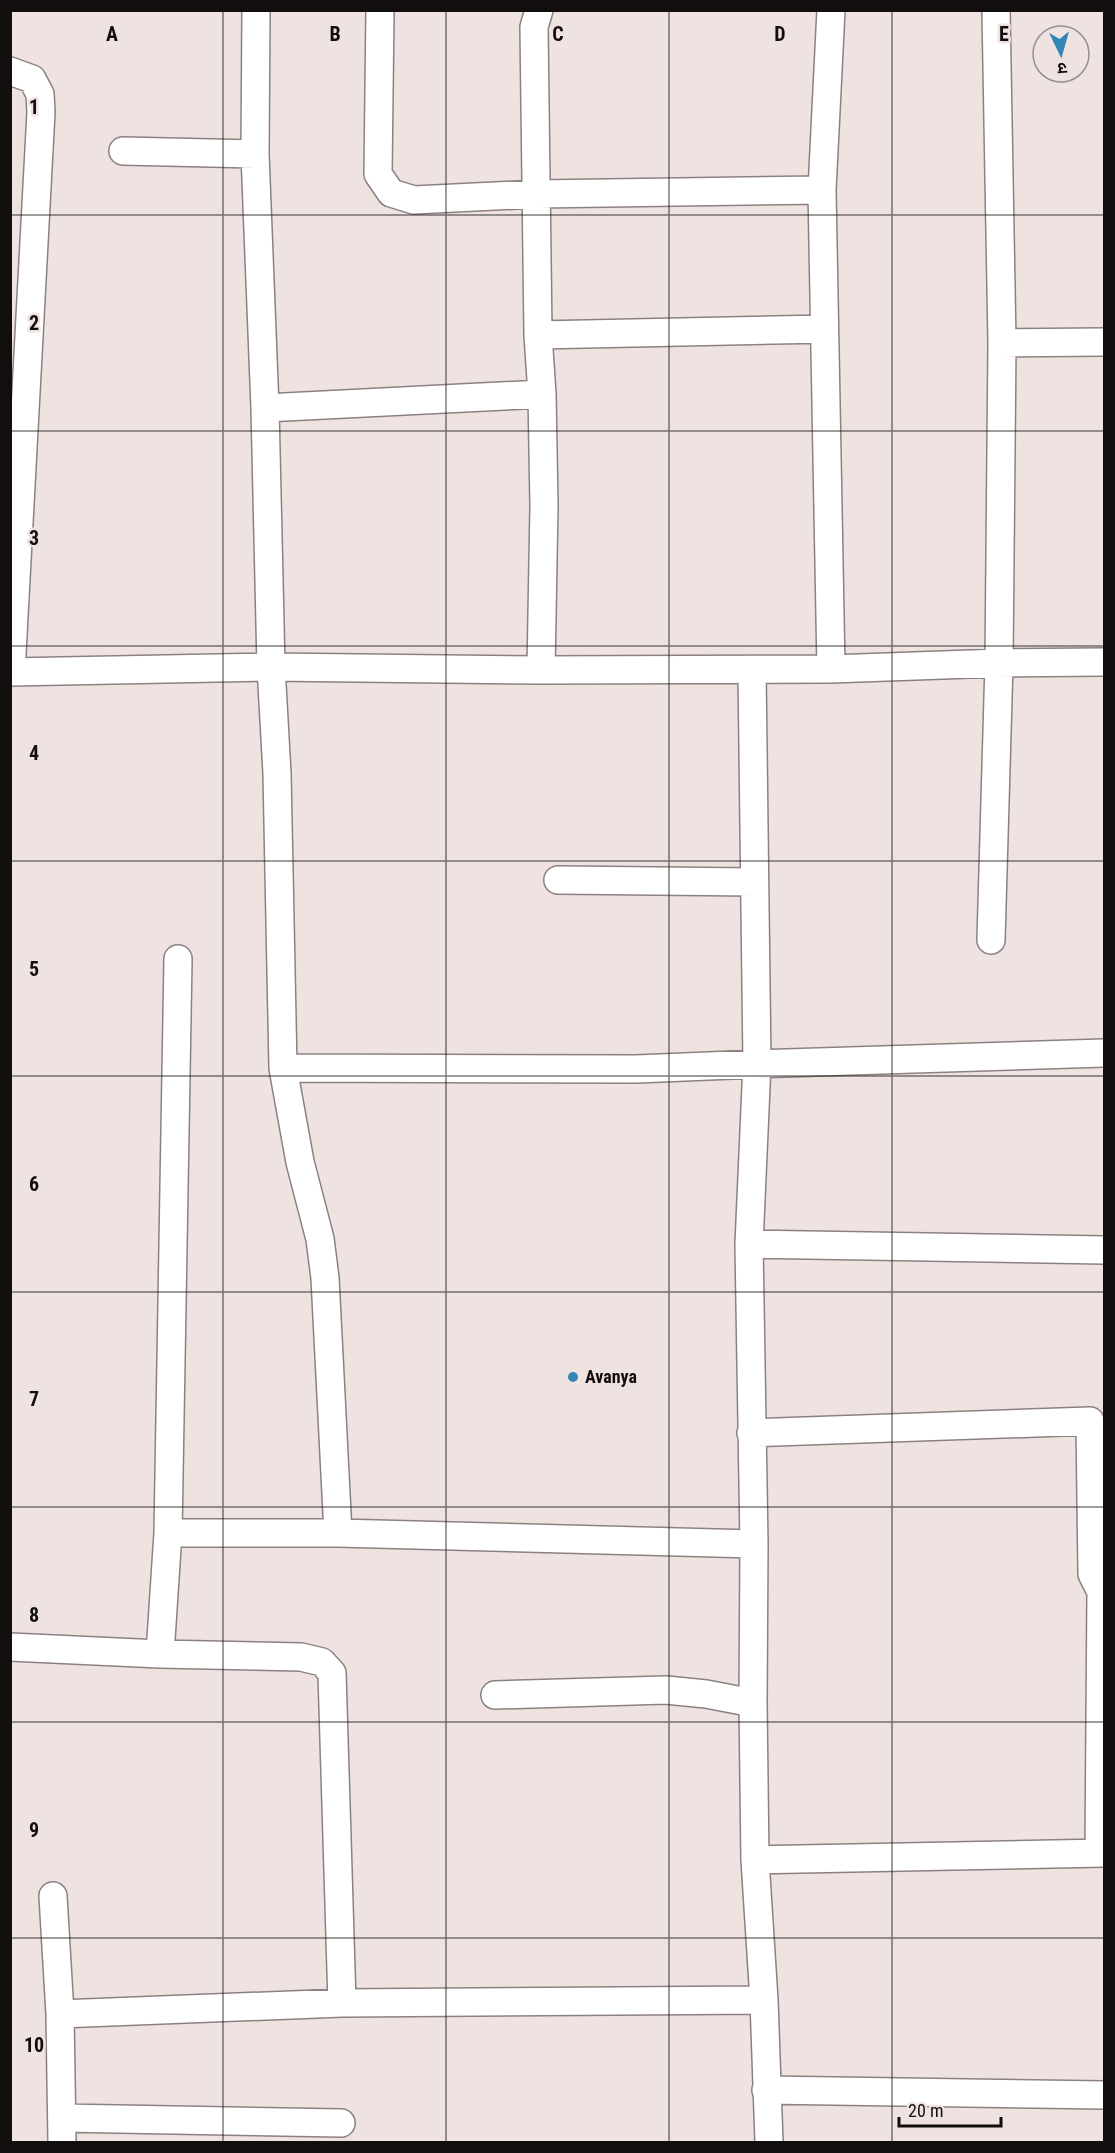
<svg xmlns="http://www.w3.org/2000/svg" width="1115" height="2153" font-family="'Roboto Condensed','Noto Sans Devanagari',sans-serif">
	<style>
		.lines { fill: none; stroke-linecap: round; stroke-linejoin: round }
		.minor-casing { stroke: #8c8180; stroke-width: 30 }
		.minor { stroke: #fff; stroke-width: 27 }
		.grid { fill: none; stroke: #120e0d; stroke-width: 1.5; stroke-opacity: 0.55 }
		.poi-dot { fill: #3086b5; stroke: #efe3e1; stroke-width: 2 }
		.labels { text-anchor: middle; stroke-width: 5; stroke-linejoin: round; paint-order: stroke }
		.poi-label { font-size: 18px; font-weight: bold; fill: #120e0d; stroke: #efe3e1; text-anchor: start }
		.grid-label { font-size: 20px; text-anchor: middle; font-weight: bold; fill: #120e0d; stroke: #efe3e1; stroke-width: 5; stroke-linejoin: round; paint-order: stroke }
	</style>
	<rect width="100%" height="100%" fill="#efe3e1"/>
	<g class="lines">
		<g class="minor-casing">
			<path id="minor" d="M380,10L378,174L391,193L414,200L537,194L822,190
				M539,10L534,27L538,335L542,394L544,506L541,670
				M831,10L822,190L831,669
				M10,71L32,79L40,94L41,112L11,672
				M123,151L255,154L256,10
				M255,154L265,408L271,667L277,773L283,1068L636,1069L757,1064L1104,1053
				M538,335L824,329
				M1002,343L1104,342
				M265,408L542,394
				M752,670L757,1064L749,1244L754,1544L753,1703L755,1860L764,2000L769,2142
				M10,672L271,667L541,670L831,669L999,663L1104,662
				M558,880L754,882
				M991,940L999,663L1002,343L996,10
				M283,1068L300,1162L320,1239L325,1278L338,1533
				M749,1244L1104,1250
				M751,1433L1090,1421L1092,1574L1101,1592L1104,1593
				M168,1533H338L754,1544
				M10,1647L160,1654L301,1657L322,1662L332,1673L342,2003
				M160,1654L168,1533L178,959
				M495,1695L666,1690L706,1694L753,1703
				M1099,1853L1101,1592
				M755,1860L1104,1853
				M53,1896L60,2014L62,2142
				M60,2014L342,2003L764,2000
				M766,2090L1104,2095
				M62,2118L341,2123"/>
		</g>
		<use href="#minor" class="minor"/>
	</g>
	<path class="grid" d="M223,10V2142M446,10V2142M669,10V2142M892,10V2142M10,215H1104M10,431H1104M10,646H1104M10,861H1104M10,1076H1104M10,1292H1104M10,1507H1104M10,1722H1104M10,1938H1104"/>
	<circle class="poi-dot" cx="573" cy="1377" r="6"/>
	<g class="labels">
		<g class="poi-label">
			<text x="585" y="1383">Avanya</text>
		</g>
	</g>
	<g class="grid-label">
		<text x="112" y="41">A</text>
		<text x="335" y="41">B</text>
		<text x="558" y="41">C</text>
		<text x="780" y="41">D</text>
		<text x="1004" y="41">E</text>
		<text x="34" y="114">1</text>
		<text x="34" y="330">2</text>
		<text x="34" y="545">3</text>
		<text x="34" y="760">4</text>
		<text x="34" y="976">5</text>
		<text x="34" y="1191">6</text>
		<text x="34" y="1406">7</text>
		<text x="34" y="1622">8</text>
		<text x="34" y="1837">9</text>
		<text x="34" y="2052">10</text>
	</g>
	<rect width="1115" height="2153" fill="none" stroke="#120e0d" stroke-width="24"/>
	<g transform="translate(1061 54) rotate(175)"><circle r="28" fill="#efe3e1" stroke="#978e8c" stroke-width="1.5"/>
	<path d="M0-4.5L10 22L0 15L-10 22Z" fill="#3086b5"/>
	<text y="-9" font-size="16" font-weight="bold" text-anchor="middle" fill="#120e0d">उ</text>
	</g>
	<path d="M899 2117v9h102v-9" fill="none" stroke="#120e0d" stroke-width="3"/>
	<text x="908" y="2117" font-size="18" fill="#120e0d" stroke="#efe3e1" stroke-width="4.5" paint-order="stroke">20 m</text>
</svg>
